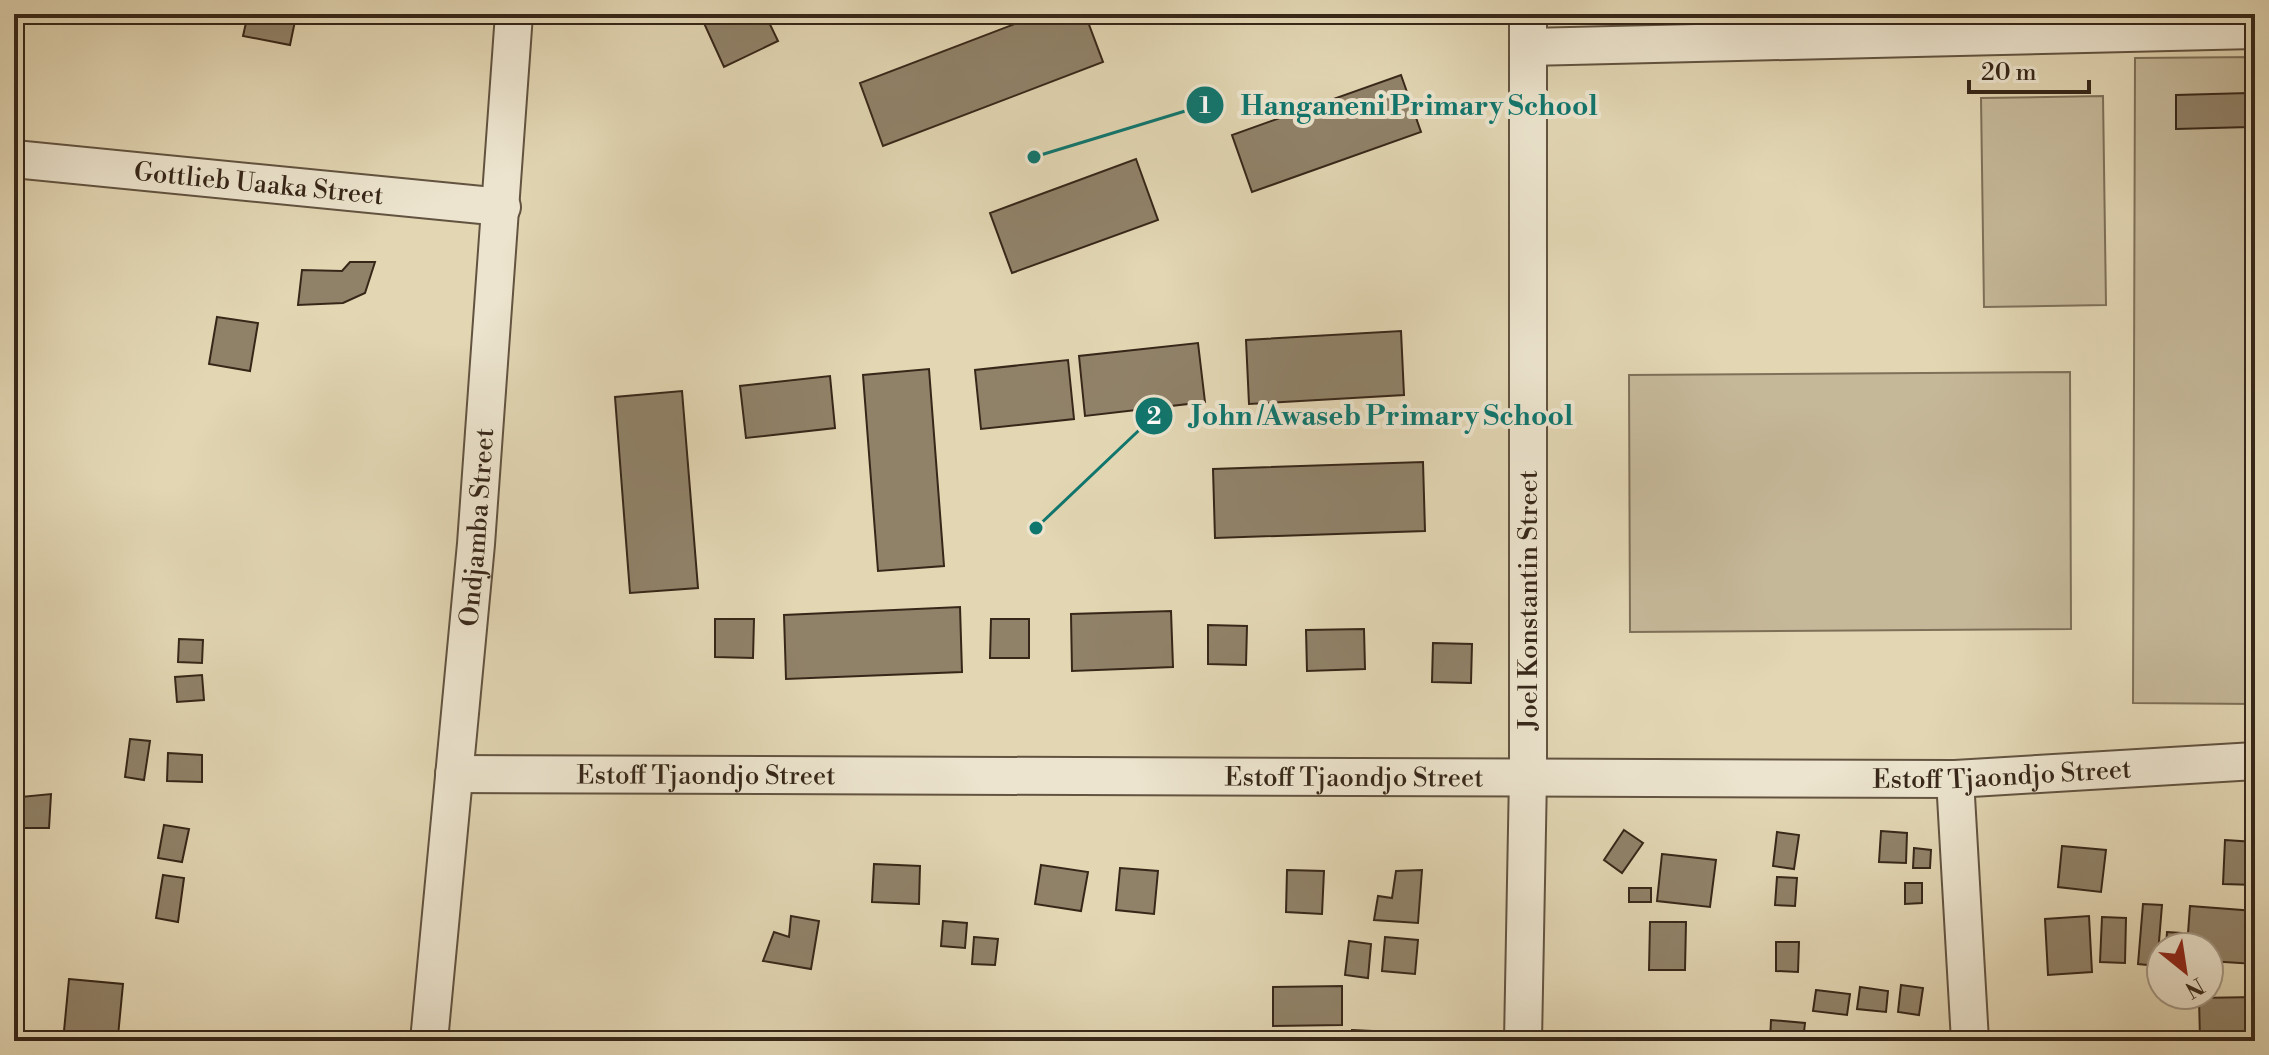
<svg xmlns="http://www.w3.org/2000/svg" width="2269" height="1055" font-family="'Libre Bodoni',serif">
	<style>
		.green { fill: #c5b899; stroke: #7e7059; stroke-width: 2 }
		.building { fill: #908269; stroke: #372719; stroke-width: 2 }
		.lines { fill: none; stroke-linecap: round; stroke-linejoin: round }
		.minor-casing { stroke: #625340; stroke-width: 40 }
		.minor { stroke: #ece4ce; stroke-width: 36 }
		.labels { text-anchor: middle; stroke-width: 8; stroke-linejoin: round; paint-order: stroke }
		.street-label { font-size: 26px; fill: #372719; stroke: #ece4ce }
		.leader { fill: none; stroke: #0f766e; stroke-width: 3 }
		.callout-dot { fill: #0f766e; stroke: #ece4ce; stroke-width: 3 }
		.mark-label { font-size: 24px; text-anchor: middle; font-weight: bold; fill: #fff }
		.callout-label { font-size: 28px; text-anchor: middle; font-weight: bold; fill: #0f766e; stroke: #ece4ce; stroke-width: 8; stroke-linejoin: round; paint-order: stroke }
	</style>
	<rect width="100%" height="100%" fill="#e2d6b3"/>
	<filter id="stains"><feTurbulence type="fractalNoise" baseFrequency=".0025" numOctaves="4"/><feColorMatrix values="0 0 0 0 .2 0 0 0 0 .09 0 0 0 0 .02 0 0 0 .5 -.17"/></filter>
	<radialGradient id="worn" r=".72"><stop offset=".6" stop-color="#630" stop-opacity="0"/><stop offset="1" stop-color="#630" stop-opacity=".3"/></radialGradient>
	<path class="green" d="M2255,57V704L2133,703L2135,58Z
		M2103,96L2106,305L1984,307L1981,98Z
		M2070,372L2071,629L1630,632L1629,375Z"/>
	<path class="building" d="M248,14L295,21L290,45L243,36Z
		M717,14H765L778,41L724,67L703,21Z
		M1041,14H1085L1103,62L883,146L860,83Z
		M1401,75L1421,132L1252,192L1232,135Z
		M2248,93L2249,127L2176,129V95Z
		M1136,159L1158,220L1012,273L990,213Z
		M350,262H375L365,293L343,303L298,305L302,270L342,271Z
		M217,317L258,323L250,371L209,364Z
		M1401,331L1404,395L1249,404L1246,340Z
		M1198,343L1205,402L1085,416L1079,356Z
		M1068,360L1074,419L981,429L975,370Z
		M929,369L944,566L878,571L863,375Z
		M830,376L835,428L746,438L740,386Z
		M682,391L698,588L630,593L615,397Z
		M1423,462L1425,531L1215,538L1213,469Z
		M960,607L962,672L786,679L784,615Z
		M1171,611L1173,667L1072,671L1071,614Z
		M715,619H754L753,658L715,657Z
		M991,619H1029V658H990Z
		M1208,625L1247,626L1246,665L1208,664Z
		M1364,629L1365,669L1307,671L1306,630Z
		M179,639L203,640L202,663L178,662Z
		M1433,643L1472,644L1471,683L1432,682Z
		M202,675L204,700L177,702L175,677Z
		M130,739L150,741L144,780L125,777Z
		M168,753L202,755V782L167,781Z
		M14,781L18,782L21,797L51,794L49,828H14Z
		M164,825L189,829L182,862L158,858Z
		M1624,830L1643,843L1622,873L1604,860Z
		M1881,831L1907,833L1906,863L1879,862Z
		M1777,832L1799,835L1794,869L1773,866Z
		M2225,840L2255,842V885L2223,884Z
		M2062,846L2106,850L2101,892L2058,887Z
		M1914,848L1931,850L1930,868H1913Z
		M1662,854L1716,860L1710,907L1657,901Z
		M874,864L920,866L919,904L872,902Z
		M1041,865L1088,872L1081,911L1035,904Z
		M1120,868L1158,871L1154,914L1116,910Z
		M1287,870L1324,871L1322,914L1286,912Z
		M1422,870L1418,923L1374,920L1378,896L1392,898L1396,871Z
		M163,875L184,878L178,922L156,918Z
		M1777,877L1797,878L1795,906L1775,905Z
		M1905,883H1922V903L1905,904Z
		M1629,888H1651V902H1629Z
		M2143,904L2162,905L2157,966L2138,964Z
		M2190,906L2255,911V964L2209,961V947H2187Z
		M791,916L819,921L811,969L763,961L774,932L789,937Z
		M2089,916L2092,972L2048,975L2045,919Z
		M2102,917L2126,918L2125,963L2100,962Z
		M943,921L967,923L965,948L941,946Z
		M1650,922H1686L1685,970H1649Z
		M2167,932L2181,933L2180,947H2166Z
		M974,937L998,939L995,965L972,964Z
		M1385,937L1418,940L1415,974L1382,971Z
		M1349,941L1371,944L1368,978L1345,975Z
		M1776,942H1799L1798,972L1776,971Z
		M69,979L123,984L118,1036L64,1031Z
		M1901,985L1923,988L1919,1015L1898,1012Z
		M1342,986V1025L1273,1026V987Z
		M1860,987L1888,991L1886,1012L1857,1009Z
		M1816,990L1850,994L1847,1015L1813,1011Z
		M2255,997V1038L2200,1039L2199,998Z
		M1771,1020L1805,1023L1803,1041H1770Z
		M1352,1030L1372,1031L1371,1041H1351Z
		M875,1031L913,1036L912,1041H873Z
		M1096,1032L1129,1033V1041H1096Z
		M1386,1032H1416L1415,1041H1384Z
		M138,1037L189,1041H137Z
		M951,1038H991V1041H951Z"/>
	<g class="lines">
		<g class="minor-casing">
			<g id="minor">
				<path d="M1528,47L2255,30"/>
				<path id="s1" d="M14,159L502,207"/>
				<path id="s2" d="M454,774L1955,779L2255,761"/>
				<path d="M1955,779L1970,1041"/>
				<path id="s3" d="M429,1041L476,544L514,14"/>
				<path d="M1523,1041L1528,776V14"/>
			</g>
		</g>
		<use href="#minor" class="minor"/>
	</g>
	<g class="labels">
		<g class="street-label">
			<text dy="9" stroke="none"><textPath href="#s1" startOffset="246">Gottlieb Uaaka Street</textPath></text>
			<text dy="9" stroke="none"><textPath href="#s3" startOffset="516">Ondjamba Street</textPath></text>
			<text transform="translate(1528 600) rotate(-90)" y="9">Joel Konstantin Street</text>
			<text dy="9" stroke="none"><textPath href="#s2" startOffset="1548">Estoff Tjaondjo Street</textPath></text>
			<text dy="9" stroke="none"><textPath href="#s2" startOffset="252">Estoff Tjaondjo Street</textPath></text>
			<text dy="9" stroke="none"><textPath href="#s2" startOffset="900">Estoff Tjaondjo Street</textPath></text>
		</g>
	</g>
	<path class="leader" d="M1034 157L1205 105M1036 528L1154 416"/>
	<g class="callout-dot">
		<circle cx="1034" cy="157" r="8"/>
		<circle cx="1036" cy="528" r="8"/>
		<circle cx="1205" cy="105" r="20"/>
		<circle cx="1154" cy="416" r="20"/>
	</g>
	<g class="mark-label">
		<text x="1205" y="113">1</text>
		<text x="1154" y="424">2</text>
	</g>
	<g class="callout-label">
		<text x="1419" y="115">Hanganeni Primary School</text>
		<text x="1382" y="425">John /Awaseb Primary School</text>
	</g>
	<rect width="2269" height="1055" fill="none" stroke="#e2d6b3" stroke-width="48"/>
	<rect x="16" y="16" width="2237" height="1023" fill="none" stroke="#372719" stroke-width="4"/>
	<rect x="24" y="24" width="2221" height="1007" fill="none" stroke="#372719" stroke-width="2"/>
	<g transform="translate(2185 971) rotate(150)"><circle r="38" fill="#ece4ce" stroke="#a49886" stroke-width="2"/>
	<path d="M0-6L14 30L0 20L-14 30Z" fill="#8f2418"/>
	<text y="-12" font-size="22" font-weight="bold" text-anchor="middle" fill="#372719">N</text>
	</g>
	<path d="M1969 80v12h120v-12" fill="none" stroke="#372719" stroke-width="4"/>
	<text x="1981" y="80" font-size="24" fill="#372719" stroke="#ece4ce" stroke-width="6" paint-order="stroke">20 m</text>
	<rect width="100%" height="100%" filter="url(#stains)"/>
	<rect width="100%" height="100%" fill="url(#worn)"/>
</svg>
